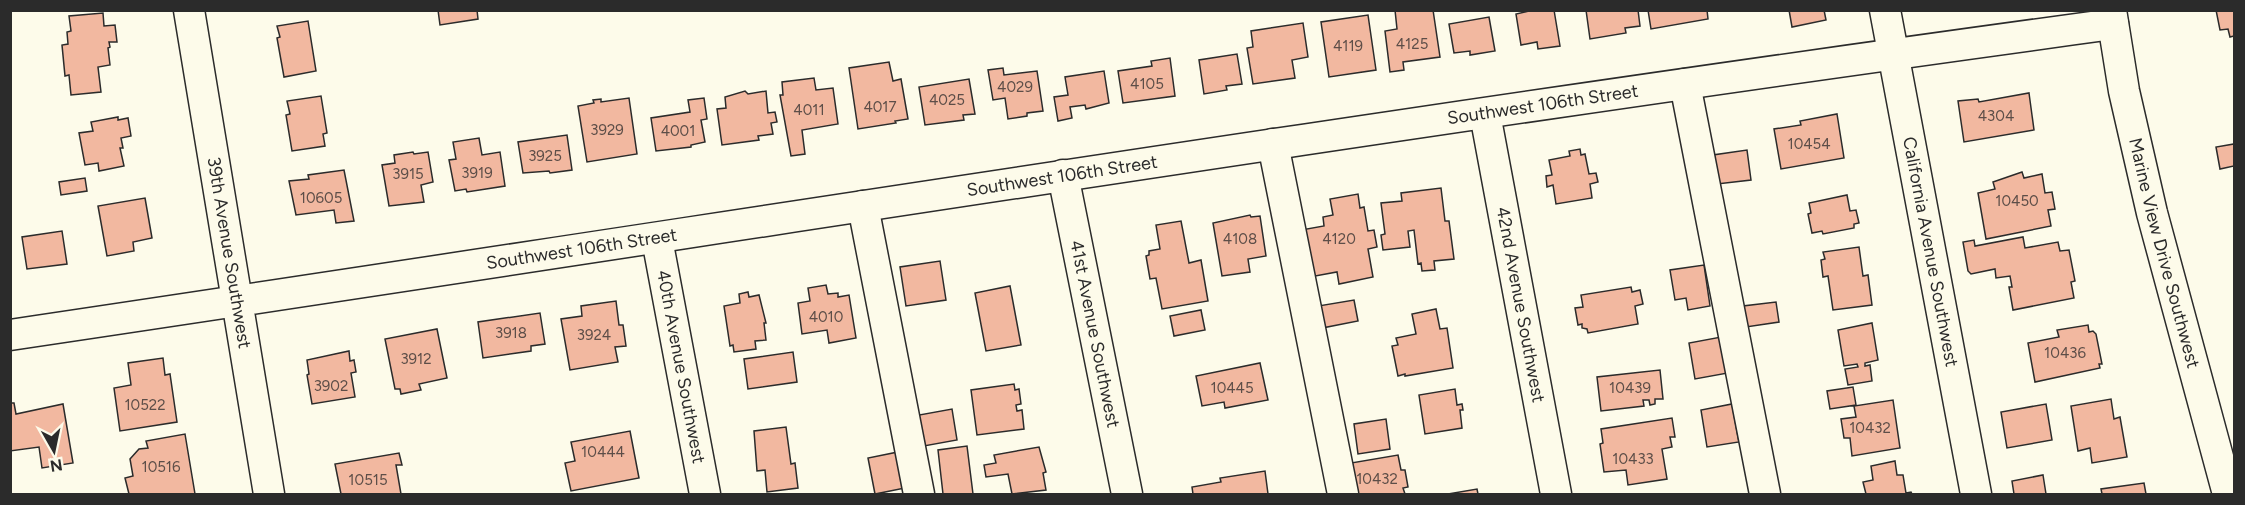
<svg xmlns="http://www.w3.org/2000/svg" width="2245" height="505" font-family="Figtree,sans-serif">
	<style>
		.building { fill: #f2b8a0; stroke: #2b2b2b; stroke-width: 1.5 }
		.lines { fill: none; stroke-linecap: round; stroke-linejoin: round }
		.minor-casing { stroke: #2b2b2b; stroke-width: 33 }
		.minor { stroke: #fdfbea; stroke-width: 30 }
		.labels { text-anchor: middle; stroke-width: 4.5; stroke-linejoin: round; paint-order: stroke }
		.number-label { font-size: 15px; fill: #5d4e48 }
		.street-label { font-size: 18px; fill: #2b2b2b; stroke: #fdfbea }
	</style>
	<rect width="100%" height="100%" fill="#fdfbea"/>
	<path class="building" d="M438,10H477L478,19L440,25Z
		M1395,10H1433L1440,57L1403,62L1404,70L1390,72L1385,31L1397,29Z
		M1554,10L1560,46L1538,49L1537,42L1521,45L1516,14L1533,10Z
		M1586,10H1638L1640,26L1625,28L1626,33L1590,39Z
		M1648,10H1707L1708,19L1651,29Z
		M1789,10H1824L1826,20L1792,27Z
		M2216,10H2234V36L2230,37L2228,29L2220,30Z
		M103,13L104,26L115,25L117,42H109L110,47L108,48L110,65L98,67L101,92L71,95L69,75L65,76L62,45L68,44L67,32L71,31L69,16Z
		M1368,15L1376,70L1329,77L1321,22Z
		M1489,17L1495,51L1470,55V51L1454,53L1449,24Z
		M308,21L316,71L284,77L277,38L280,37L277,26Z
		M1303,23L1308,57L1292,60L1295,78L1253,84L1247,48L1253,47L1251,31Z
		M1237,54L1242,84L1226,86L1227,90L1204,94L1199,60Z
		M1170,58L1175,96L1123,103L1118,71L1152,66L1151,61Z
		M889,62L893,81L901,79L908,119L895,121L896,123L858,129L849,68Z
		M1003,68L1004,75L1037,71L1043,111L1027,113V116L1008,119L1005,98L993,100L988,70Z
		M1104,71L1109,103L1086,109L1085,105L1070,107L1072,118L1058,121L1054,97L1068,95L1065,77Z
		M814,78L816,90L833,88L838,124L802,130L805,154L791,156L780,95H783L782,82Z
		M969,79L975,114L963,115L964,120L925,125L919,87Z
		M745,91L748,94L766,91L768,113L775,112L777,122L771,123L773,134L758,136L759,140L722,145L717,109L726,108L725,97Z
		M2029,93L2034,130L1964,142L1958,101L1978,99L1979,102Z
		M321,96L327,133L323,134L325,146L292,151L286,115L290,114L287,101Z
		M629,98L637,154L587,162L578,106L594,103L593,100L601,99V102Z
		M704,98L707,119L701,120L705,142L691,145V147L656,151L651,118L690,112L688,100Z
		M1837,114L1844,158L1781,169L1774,129L1801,125L1800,121Z
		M118,117V120L128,118L131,136L121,138L123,148H120L124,166L99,171L98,163L85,165L79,133L93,131L91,122Z
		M567,135L572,170L550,173L549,171L523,173L518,142Z
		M479,138L482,155L500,152L505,186L467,192L466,189L455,191L449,160L456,159L453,142Z
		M2234,144V166L2220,169L2216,147Z
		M1580,149L1581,155L1585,154L1589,174L1596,173L1598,182L1590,184L1592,198L1556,204L1553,185L1547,187L1546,176L1552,175L1549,160L1570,156L1569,151Z
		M1747,150L1751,180L1717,184L1713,155Z
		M413,152L414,154L428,152L433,182L421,185L424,202L389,206L382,165L395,163L394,155Z
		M344,170L354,221L336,223L334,210L296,215L289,181L309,179L308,175Z
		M2022,172L2024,178L2042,174L2045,193L2052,192L2055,209L2048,210L2051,226L1986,239L1978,193L1995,189L1993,182Z
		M85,178L87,191L61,195L59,182Z
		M1441,188L1445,221H1449L1454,259L1434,261L1435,270L1422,271L1421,263L1418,264L1414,230L1408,231L1410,247L1383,250L1381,235L1385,234L1381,203L1402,201L1401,193Z
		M1358,194L1360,208L1364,207L1368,231L1374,230L1377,247L1368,249L1373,277L1339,284L1337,272L1310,277L1301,230L1324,226L1323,217L1333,215L1330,199Z
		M1847,195L1850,211L1856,210L1859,223L1854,224V228L1823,234L1822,231L1812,233L1808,214L1811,213L1809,203Z
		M145,198L152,238L133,242L134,251L107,256L98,206Z
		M1250,215L1251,217L1260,216L1266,256L1248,259L1250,272L1222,276L1213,223Z
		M1181,221L1189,263L1201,260L1208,301L1162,309L1156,278L1150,279L1146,256L1149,255V251L1160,249L1156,225Z
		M62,231L67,264L27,269L22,237Z
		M2023,237L2025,248L2058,242L2060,251L2069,250L2075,281L2071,282L2074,298L2013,310L2009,287H2012L2010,276L1996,278L1995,269L1971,274L1968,271L1963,242L1974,240L1975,246Z
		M1859,247L1863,276L1868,275L1872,305L1833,310L1828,276L1823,277L1821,260L1825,259L1823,252Z
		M940,261L946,300L906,306L900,267Z
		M1704,265L1710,306L1688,310L1686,298L1675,300L1670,270Z
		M826,285L828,294L838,293V297L849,295L856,338L829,343L827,330L802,334L798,303L810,301L808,288Z
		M1010,286L1021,345L986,351L975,293Z
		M1631,287L1632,292L1640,290L1643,304L1635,306L1638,324L1588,333L1587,329L1582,328V324L1578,325L1575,308L1583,307L1581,295Z
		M748,292L749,297L759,295L766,323H764L766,340L755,341L756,349L734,352L733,345L730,346L724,306L740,303L739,294Z
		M1354,300L1358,321L1322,328L1318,306Z
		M616,301L619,325H623L626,346L615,347L618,362L570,370L561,319L582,316L581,306Z
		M1776,302L1779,322L1746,327L1743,306Z
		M1436,309L1440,329L1447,328L1453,368L1405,376V374L1398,376L1392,346L1398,345L1396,338L1416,334L1412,314Z
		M1201,310L1205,330L1174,336L1170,316Z
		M540,313L545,344L531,346V351L483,358L478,322Z
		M1872,323L1878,360L1865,363V366L1870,365L1872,381L1848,385L1845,369L1858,367L1857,364L1844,366L1838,330Z
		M2088,325L2089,332L2093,331L2096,334L2102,364H2099L2100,368L2035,382L2028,343L2059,337L2057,330Z
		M437,329L447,378L419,384L421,390L401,394L400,389H395L385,339Z
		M1721,337L1728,373L1695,379L1689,343Z
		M349,351L350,361L354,360L356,372L351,373L355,397L312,404L307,375L309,374L307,360Z
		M793,352L797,382L748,389L744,359Z
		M163,358L165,375L170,374L177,422L120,431L114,388L131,385L128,363Z
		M1260,363L1268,400L1225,408L1224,402L1202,406L1196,376Z
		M1660,370L1663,399H1655V404L1650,405L1649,400H1643L1644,406L1601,411L1597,377Z
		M1014,384L1015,390L1019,389L1021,404L1016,405L1017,411L1022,410L1024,429L977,435L971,390Z
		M1853,387L1856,405L1830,409L1827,391Z
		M1455,389L1457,405L1462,404L1463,410H1460L1462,428L1425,434L1419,395Z
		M2111,399L2114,419L2120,417L2127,457L2092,463L2090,448L2078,451L2071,406Z
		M1893,400L1900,448L1852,456L1850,438H1844L1841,419L1856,417L1854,406Z
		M10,403H14L16,414L63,404L73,463L42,468L39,447L10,451Z
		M1732,404L1739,442L1707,447L1701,410Z
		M2046,404L2052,440L2007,448L2001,412Z
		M952,409L957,440L924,446L919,415Z
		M1672,418L1675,437H1670L1672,447L1662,449L1667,479L1628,485L1626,470L1604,472L1600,444L1603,443L1601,429Z
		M1386,419L1390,449L1358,454L1354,424Z
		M786,427L791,464L795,463L798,488L767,492L765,470L757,471L754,431Z
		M630,431L639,478L571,491L565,463L575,461L571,442Z
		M185,434L195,494H129L125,478L133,476L130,459L139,449L148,448L146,441Z
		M967,446L973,494H943L938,450Z
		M1039,447L1046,472L1043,473L1046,490L1012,494L1008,474L986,477L984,465L996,463L994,455Z
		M898,452L905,488L875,494L868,458Z
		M399,453L402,465H396L401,494H341L335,464Z
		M1398,455L1401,470H1405L1408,487L1403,488L1405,494H1354L1345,464Z
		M1895,461L1897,475H1903L1906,493L1911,492L1912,494H1866L1863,482L1873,480L1871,466Z
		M1265,471L1268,494H1193L1192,487L1221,482L1220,478Z
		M2043,475L2046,494H2014L2012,481Z
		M2144,483L2146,494H2102L2101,489Z
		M1477,489L1478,494H1448Z"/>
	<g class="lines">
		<g class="minor-casing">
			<g id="minor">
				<path id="s1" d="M189,10L269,494"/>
				<path id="s2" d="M1885,10L1976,494"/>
				<path id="s3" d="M2111,10L2124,91L2152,213L2228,494"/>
				<path d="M1685,84L1765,494"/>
				<path id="s4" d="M1485,114L1556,494"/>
				<path d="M1273,144L1343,494"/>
				<path id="s5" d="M1063,175L1127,494"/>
				<path d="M863,206L919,494"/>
				<path id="s6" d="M657,239L705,494"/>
				<path id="s7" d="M10,335C711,231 1411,119 2113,24"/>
			</g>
		</g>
		<use href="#minor" class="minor"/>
	</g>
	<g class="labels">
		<g class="number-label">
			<text x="1412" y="49">4125</text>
			<text x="1348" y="51">4119</text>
			<text x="1147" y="89">4105</text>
			<text x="1015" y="92">4029</text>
			<text x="947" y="105">4025</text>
			<text x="880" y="112">4017</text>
			<text x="809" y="115">4011</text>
			<text x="1996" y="121">4304</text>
			<text x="607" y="135">3929</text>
			<text x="678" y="136">4001</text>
			<text x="1809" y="149">10454</text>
			<text x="545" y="161">3925</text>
			<text x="477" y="178">3919</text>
			<text x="408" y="179">3915</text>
			<text x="321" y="203">10605</text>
			<text x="2017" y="206">10450</text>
			<text x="1240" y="244">4108</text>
			<text x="1339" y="244">4120</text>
			<text x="826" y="322">4010</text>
			<text x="511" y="338">3918</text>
			<text x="594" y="340">3924</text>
			<text x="2065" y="358">10436</text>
			<text x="416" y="364">3912</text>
			<text x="331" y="391">3902</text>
			<text x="1232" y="393">10445</text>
			<text x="1630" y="393">10439</text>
			<text x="145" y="410">10522</text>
			<text x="1870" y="433">10432</text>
			<text x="603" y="457">10444</text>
			<text x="1633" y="464">10433</text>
			<text x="161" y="472">10516</text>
			<text x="1377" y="484">10432</text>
			<text x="368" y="485">10515</text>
		</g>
		<g class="street-label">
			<text dy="6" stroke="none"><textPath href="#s7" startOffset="1550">Southwest 106th Street</textPath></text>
			<text dy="6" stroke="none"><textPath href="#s7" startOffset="1064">Southwest 106th Street</textPath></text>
			<text dy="6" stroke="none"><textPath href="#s7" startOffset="578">Southwest 106th Street</textPath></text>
			<text dy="6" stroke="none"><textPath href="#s1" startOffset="246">39th Avenue Southwest</textPath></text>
			<text dy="6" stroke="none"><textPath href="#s2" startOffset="246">California Avenue Southwest</textPath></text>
			<text dy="6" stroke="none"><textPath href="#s3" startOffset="249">Marine View Drive Southwest</textPath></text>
			<text dy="6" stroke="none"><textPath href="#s4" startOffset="194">42nd Avenue Southwest</textPath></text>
			<text dy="6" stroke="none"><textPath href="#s5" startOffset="162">41st Avenue Southwest</textPath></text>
			<text dy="6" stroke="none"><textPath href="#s6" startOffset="130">40th Avenue Southwest</textPath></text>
		</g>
	</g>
	<rect width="2245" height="505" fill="none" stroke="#2b2b2b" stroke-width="24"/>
	<g transform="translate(54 451) rotate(171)" stroke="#fdfbea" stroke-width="4.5" paint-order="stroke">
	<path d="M0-4.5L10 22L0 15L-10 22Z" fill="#2b2b2b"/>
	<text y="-9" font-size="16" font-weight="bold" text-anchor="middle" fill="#2b2b2b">N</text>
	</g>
</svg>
